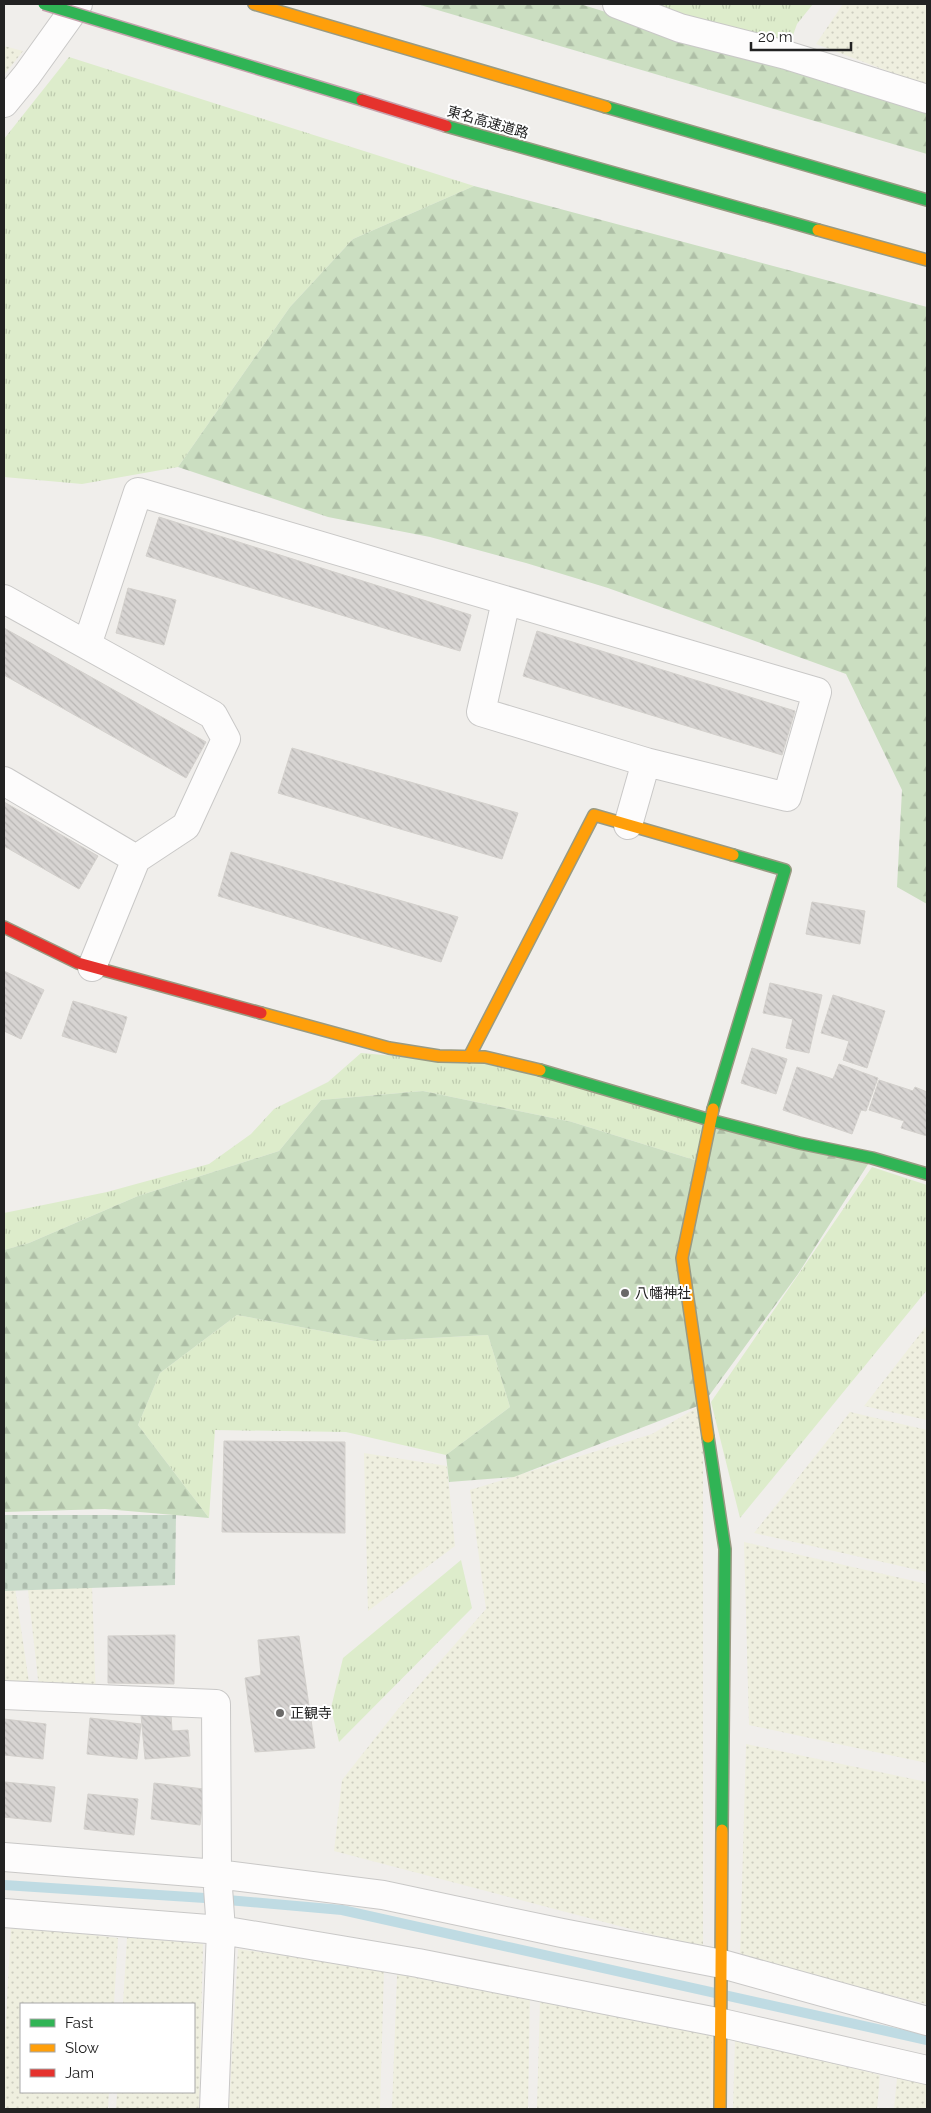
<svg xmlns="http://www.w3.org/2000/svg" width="931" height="2113" font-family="Raleway,'Noto Sans JP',sans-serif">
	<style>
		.farmland { fill: url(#farmland-dots) }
		.grass { fill: url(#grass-tufts) }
		.forest { fill: url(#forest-firs) }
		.cemetery { fill: url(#cemetery-stones) }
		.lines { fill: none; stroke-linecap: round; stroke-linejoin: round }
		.stream { stroke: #bfdbe3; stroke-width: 10 }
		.building { fill: url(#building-back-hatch); stroke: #d3d0cc }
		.street-casing { stroke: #c9c8c7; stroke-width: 30 }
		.fast-casing { stroke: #999a82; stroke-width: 14 }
		.slow-casing { stroke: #999a82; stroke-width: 14 }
		.jam-casing { stroke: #999a82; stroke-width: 14 }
		.street { stroke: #fdfcfc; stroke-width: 28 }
		.fast { stroke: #30b455; stroke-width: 11 }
		.slow { stroke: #ff9f0a; stroke-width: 11 }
		.jam { stroke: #e5322d; stroke-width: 11 }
		.fast-bridge-casing { stroke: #c5a2ac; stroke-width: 14; stroke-linecap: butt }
		.jam-bridge-casing { stroke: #c5a2ac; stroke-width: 14; stroke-linecap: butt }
		.fast-bridge { stroke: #30b455; stroke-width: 11 }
		.jam-bridge { stroke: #e5322d; stroke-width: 11 }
		.poi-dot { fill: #6a6968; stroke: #fff; stroke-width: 2 }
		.labels { text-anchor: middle; stroke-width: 4; stroke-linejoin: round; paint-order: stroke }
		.street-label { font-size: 14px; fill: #222; stroke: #fff }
		.poi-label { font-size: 14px; fill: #222; stroke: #fff; text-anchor: start }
	</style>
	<defs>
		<pattern id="farmland-dots" width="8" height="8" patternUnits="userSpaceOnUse" patternTransform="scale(1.25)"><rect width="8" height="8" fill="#efefdf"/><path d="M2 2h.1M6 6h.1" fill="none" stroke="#cdcdbf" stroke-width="1.8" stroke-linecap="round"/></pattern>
		<pattern id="grass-tufts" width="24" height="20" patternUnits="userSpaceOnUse" patternTransform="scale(1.25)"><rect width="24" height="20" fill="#ddeccb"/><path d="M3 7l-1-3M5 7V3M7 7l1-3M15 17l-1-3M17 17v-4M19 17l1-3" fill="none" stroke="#bdcaae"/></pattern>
		<pattern id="forest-firs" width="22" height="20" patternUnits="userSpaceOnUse" patternTransform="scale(1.25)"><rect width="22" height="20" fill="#cbdec1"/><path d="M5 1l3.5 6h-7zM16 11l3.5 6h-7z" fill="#aebea6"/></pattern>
		<pattern id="cemetery-stones" width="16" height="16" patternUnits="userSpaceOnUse" patternTransform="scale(1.25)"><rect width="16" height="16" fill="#cadbca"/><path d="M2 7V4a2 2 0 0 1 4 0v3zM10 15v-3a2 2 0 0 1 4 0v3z" fill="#adbcad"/></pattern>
		<pattern id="building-back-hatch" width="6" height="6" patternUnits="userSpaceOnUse" patternTransform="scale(1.25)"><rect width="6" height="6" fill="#d7d4d2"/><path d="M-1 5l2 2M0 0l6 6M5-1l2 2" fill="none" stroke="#b8b6b4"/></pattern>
	</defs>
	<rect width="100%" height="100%" fill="#f0eeeb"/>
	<path class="farmland" d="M843,4H927V86L816,44Z
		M4,46L23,51L4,75Z
		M927,1325V1420L864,1406Z
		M703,1404V1948L334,1851L342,1780L398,1709L486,1609L470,1490L652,1434Z
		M850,1412L927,1430V1572L754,1533Z
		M364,1453L447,1466L455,1546L368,1611Z
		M744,1542L927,1584V1763L749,1725Z
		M92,1586L96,1699L40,1697L28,1590Z
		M15,1588L31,1696L4,1695V1589Z
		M746,1744L927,1782V2004L740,1958Z
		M11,1926L118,1938L114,2004H21V2092H109L108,2109H4V2058Z
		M127,1937L203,1944L199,2109H116L117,2092H194V2004H123Z
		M238,1949L384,1969L380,2109H229Z
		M397,1974L530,1997L528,2109H392Z
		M540,1998L712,2031L710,2109H537Z
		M735,2038L880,2075L877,2109H733Z
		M897,2078L927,2084V2109H894Z"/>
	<path class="grass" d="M613,4H813L797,24L786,55Z
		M69,57L474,186L353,239L290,307L178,467L82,484L4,477V139Z
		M361,1053L534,1068L709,1126L701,1162L572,1122L423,1091L321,1100L279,1151L138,1196L29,1243L4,1250V1213L107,1192L209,1164L251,1134L274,1109L328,1082Z
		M872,1167L927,1185V1290L740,1518L711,1402Z
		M237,1315L375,1341L488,1335L510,1407L446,1455L346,1432L215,1430L209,1518L138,1425L160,1373Z
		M461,1560L472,1608L339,1742L331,1708L343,1658Z"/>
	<path class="forest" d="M417,4H580L927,112V154Z
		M474,186L927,307V904L897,887L902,790L846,674L608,588L526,563L430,537L328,517L178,467L290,307L353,239Z
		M423,1091L572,1122L701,1162L709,1126L872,1158L798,1274L703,1404L514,1477L449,1482L446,1455L510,1407L488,1335L375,1341L237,1315L160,1373L138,1425L209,1518L105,1509L4,1512V1250L29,1243L138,1196L279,1151L321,1100Z"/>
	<path class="cemetery" d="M4,1515H176L175,1585L4,1591Z"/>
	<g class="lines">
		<path class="stream" d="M4,1885L205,1898L342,1910L927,2040"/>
	</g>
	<path class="building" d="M159,517L471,615L460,651L146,556Z
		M128,588L176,600L164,645L116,633Z
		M4,628L206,742L186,778L4,675Z
		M537,631L795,711L782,755L523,676Z
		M292,748L518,813L502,859L278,793Z
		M4,802L98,856L79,889L4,846Z
		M231,852L458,917L441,962L218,896Z
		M812,902L865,911L860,944L806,934Z
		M4,971L44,990L21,1039L4,1031Z
		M770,983L822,995L809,1053L786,1048L793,1019L763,1013Z
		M833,995L885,1011L867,1068L843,1060L849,1041L821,1033Z
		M73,1001L127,1017L116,1053L62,1036Z
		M752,1048L787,1059L776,1094L741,1083Z
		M839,1064L878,1078L866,1111L861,1110L852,1134L783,1110L797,1067L833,1079Z
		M879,1080L913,1091L915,1087L927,1092V1136L901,1128L904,1121L869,1110Z
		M224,1441L345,1442V1533L222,1532Z
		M175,1635L174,1684L108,1683V1636Z
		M299,1636L315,1748L255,1752L245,1678L261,1675L258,1640Z
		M171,1713L172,1731L188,1730L190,1756L145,1759L141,1715Z
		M90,1718L141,1724L137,1759L87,1754Z
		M4,1719L46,1724L43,1759L4,1755Z
		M5,1782L55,1787L51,1822L4,1817Z
		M154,1783L204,1789L200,1825L151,1819Z
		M88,1794L138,1799L134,1835L84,1829Z"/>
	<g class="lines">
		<g class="street-casing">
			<path id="street" d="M617,4L680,28L786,55L927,99
				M4,103L27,75L78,4
				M4,599L213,715L226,739L186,826L136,859L4,781
				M506,601L481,712L646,762
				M87,645L138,492L817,692L787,797L646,762L628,825
				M92,967L136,859
				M4,1695L216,1704L217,1874L221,1930L214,2109
				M4,1857L217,1874L383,1895L562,1933L722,1964L927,2021
				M4,1913L221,1930L418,1963L722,2023L927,2070"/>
		</g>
		<g class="fast-casing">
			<path id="fast" d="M606,107L927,200
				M446,126L818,230
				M540,1070L710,1120L799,1143L872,1158L927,1174
				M713,1109L785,870L733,855
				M708,1437L725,1549L722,1830"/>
		</g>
		<g class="slow-casing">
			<path id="slow" d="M254,4L606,107
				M818,230L927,260
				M261,1013L389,1048L439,1056L485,1057L540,1070
				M469,1057L594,815L733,855
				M708,1437L682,1258L713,1109
				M720,2109L722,1830"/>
		</g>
		<g class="jam-casing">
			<path id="jam" d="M4,927L78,963L261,1013"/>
		</g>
		<use href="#street" class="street"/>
		<use href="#fast" class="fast"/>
		<use href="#slow" class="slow"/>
		<use href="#jam" class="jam"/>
		<g class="fast-bridge-casing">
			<path id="fast-bridge" d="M44,4L362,100"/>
		</g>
		<g class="jam-bridge-casing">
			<path id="jam-bridge" d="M362,100L446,126"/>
		</g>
		<use href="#fast-bridge" class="fast-bridge"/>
		<use href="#jam-bridge" class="jam-bridge"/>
	</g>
	<g class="poi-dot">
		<circle cx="625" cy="1293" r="5"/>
		<circle cx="280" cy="1713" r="5"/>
	</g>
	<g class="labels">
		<g class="street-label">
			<text transform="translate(488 122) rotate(16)" y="5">東名高速道路</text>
		</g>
		<g class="poi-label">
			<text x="635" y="1298">八幡神社</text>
			<text x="290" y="1718">正観寺</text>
		</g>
	</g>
	<rect width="931" height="2113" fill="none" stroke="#222222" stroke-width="10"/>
	<rect x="20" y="2003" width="175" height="90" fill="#ffffff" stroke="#a7a7a7"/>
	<rect x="30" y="2019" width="25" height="8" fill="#30b455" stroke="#a7a7a7"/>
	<text x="65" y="2028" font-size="15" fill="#222222">Fast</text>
	<rect x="30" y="2044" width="25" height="8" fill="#ff9f0a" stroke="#a7a7a7"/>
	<text x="65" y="2053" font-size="15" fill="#222222">Slow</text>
	<rect x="30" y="2069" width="25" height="8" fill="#e5322d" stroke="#a7a7a7"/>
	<text x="65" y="2078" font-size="15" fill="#222222">Jam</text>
	<path d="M751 42v8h100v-8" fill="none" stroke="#222222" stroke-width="2.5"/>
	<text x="758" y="42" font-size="15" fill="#222222" stroke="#ffffff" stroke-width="4" paint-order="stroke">20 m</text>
</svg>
